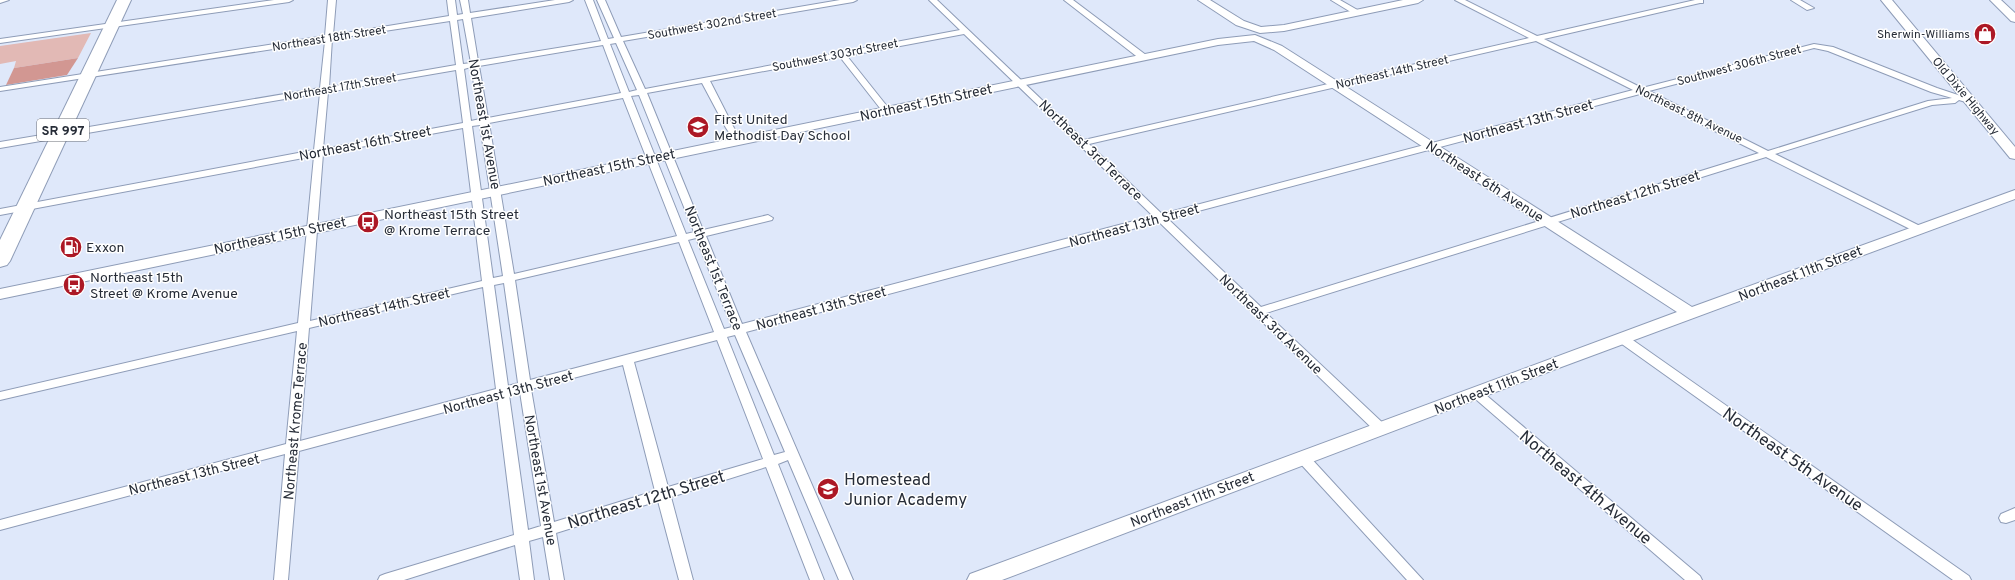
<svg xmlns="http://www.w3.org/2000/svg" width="2015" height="580" font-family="Overpass,sans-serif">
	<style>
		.green { fill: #e2b9b5 }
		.forest { fill: #d29792 }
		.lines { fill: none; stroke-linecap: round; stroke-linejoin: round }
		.street-casing { stroke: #8e9cb7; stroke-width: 2 }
		.secondary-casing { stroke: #8e9cb7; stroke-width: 2 }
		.highway-casing { stroke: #8e9cb7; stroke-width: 2 }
		.street { fill: #fff; fill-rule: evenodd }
		.secondary { fill: #fff; fill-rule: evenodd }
		.highway { fill: #fff; fill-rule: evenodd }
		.labels { text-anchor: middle; stroke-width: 3; stroke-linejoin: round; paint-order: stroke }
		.far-street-label { font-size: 12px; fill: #272d38; stroke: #fff }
		.far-poi-label { font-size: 12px; fill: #272d38; stroke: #fff; text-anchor: end }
		.shield { fill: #fff; stroke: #686c74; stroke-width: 1 }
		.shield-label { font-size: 13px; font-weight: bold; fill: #272d38 }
		.street-label { font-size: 14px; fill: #272d38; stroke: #fff }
		.poi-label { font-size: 14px; fill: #272d38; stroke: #fff; text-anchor: start }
		.near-street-label { font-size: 17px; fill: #272d38; stroke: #fff }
		.near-poi-label { font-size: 17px; fill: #272d38; stroke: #fff; text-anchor: start }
	</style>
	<rect width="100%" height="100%" fill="#dfe8fa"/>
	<path class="green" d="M91,33L78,58L14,68L16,61L0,64V46Z"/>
	<path class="forest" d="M78,58L67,75L6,85L14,68Z"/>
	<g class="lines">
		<g class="street-casing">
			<path id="street" d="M0,0H9L0,3Z
				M274,0H293L289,2L0,43V39Z
				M328,0H336L333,35L449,16L447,0H455L457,15L463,14L460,0H468L470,13L555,0H573L569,2L471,18L478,61L601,41L585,0H593L608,39L614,38L597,0H605L621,37L840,0H857L853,2L623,41L645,89L960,30L929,0H937L1084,140L1529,38L1455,0H1465L1537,36L1695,0H1703V3H1700L1544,39L1642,88L1814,44L1833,47L1937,88L1973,100L1969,103L1959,100L1955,103L1932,105L1775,154L1922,227L1923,229L1922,231H1914L1766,157L1266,313L1386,426L1387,429L1386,432H1376L1159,222L746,332L853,580H839L788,460L778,464L824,580H810L766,467L671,497L693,580H679L658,501L556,533L564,580H550L543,537L529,541L534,580H520L515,545L404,580H378L380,576L385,574L514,535L497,398L299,451L288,580H274L285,454L0,530V520L286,444L297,331L0,400V392L298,323L314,156L0,215V209L314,150L320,93L0,148V142L320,88L325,41L0,91V87L325,36ZM463,19L471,63L463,64L457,20ZM450,21L456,65L329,87L332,39ZM964,34L1153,216L742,324L706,236L772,220L773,218L768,215L703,230L647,93L702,83L726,128L736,143L739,144L744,141L734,128L710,81L840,57L883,112L886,113L890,110L847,56ZM1536,41L1633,90L1162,214L1089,144ZM616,43L637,90L629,92L610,44ZM603,45L621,93L488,118L479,66ZM1814,48L1828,51L1931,92L1952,98L1928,101L1768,151L1649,91ZM471,67L480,119L471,121L464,69ZM456,70L463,123L323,149L328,92ZM1640,94L1759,153L1261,307L1168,219ZM639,95L694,232L686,234L631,96ZM623,98L677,236L514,274L489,123ZM480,125L503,276L493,278L472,126ZM463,128L482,281L310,321L323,154ZM696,238L732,327L724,329L688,240ZM679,242L714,332L530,380L515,280ZM504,283L518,383L508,386L494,285ZM483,287L496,389L300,441L309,328ZM735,335L785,452L774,455L727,337ZM717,340L763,459L668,487L634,362ZM623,365L655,491L554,522L531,389ZM520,392L541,526L528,530L509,395Z
				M1064,0H1073L1146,55V59H1140Z
				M1331,0H1340L1361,12L1354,14Z
				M1791,0H1800L1814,8L1807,10Z
				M1623,335L1627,336L1969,576L1971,580H1953L1619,342L1617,339Z
				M1476,389L1480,390L1700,576L1702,580H1685L1472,396L1470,393L1472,390Z
				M1303,453L1308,455L1423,580H1407L1298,461L1296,458L1298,455Z
				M2015,508V520L2006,523L2001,522L1999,518L2001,514Z"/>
		</g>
		<g class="secondary-casing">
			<path id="secondary" d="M1198,0H1210L1244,21L1261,27L1284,25L1403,0H1423L1418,3L1284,31L1260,33L1236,25Z
				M1881,0H1892L2015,147V159L2010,158Z
				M1990,0H2001L2015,13V22L2011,21Z
				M1255,35L1282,46L1692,307L2015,190V199L1556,369L1002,580H967L970,574L1677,312L1274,50L1254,41L1218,45L0,299V289L1218,39Z"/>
		</g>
		<g class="highway-casing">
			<path id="highway" d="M117,0H131L10,261L7,265L0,267V240Z"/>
		</g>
		<use href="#street" class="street"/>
		<use href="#secondary" class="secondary"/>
		<use href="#highway" class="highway"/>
	</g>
	<defs>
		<g id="shop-disc" transform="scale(1.15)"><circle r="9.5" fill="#ac1825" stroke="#fff"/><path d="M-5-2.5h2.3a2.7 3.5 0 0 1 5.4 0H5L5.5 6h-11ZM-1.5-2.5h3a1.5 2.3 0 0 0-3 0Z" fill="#fff"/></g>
		<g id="school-disc" transform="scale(1.15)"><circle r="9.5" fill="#ac1825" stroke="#fff"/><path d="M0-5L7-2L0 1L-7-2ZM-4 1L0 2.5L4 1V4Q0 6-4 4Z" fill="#fff"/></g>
		<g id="bus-disc" transform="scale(1.15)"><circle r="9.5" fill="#ac1825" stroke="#fff"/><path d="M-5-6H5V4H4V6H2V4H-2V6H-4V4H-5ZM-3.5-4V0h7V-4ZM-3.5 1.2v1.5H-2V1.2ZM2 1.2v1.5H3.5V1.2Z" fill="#fff"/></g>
		<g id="fuel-disc" transform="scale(1.15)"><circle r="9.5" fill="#ac1825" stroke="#fff"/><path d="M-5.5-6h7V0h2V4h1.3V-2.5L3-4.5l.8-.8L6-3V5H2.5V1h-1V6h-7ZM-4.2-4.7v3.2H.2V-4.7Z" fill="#fff"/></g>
	</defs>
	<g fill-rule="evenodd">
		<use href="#shop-disc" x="1985" y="34"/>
		<use href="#school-disc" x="698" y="127"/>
		<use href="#bus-disc" x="368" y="222"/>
		<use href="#fuel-disc" x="71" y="247"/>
		<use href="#bus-disc" x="74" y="285"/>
		<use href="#school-disc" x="828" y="489"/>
	</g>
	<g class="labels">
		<g class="far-street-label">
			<text transform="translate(712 24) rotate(-10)" y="4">Southwest 302nd Street</text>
			<text transform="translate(329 38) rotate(-9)" y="4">Northeast 18th Street</text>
			<text transform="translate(835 55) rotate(-11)" y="4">Southwest 303rd Street</text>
			<text transform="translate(1739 65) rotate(-15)" y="4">Southwest 306th Street</text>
			<text transform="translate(1392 72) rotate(-13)" y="4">Northeast 14th Street</text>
			<text transform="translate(340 87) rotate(-10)" y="4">Northeast 17th Street</text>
			<text transform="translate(1966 96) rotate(50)" y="4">Old Dixie Highway</text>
			<text transform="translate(1689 114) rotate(26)" y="4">Northeast 8th Avenue</text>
		</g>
		<g class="far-poi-label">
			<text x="1970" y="38">Sherwin-Williams</text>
		</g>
		<rect class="shield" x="37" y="119" width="52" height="22" rx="3"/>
		<g class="shield-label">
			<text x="63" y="135">SR 997</text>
		</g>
		<g class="street-label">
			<text transform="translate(926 102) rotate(-12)" y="5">Northeast 15th Street</text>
			<text transform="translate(1528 121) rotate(-15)" y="5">Northeast 13th Street</text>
			<text transform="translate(485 124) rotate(80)" y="5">Northeast 1st Avenue</text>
			<text transform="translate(365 143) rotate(-11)" y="5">Northeast 16th Street</text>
			<text transform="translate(1091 150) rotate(44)" y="5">Northeast 3rd Terrace</text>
			<text transform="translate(609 167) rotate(-12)" y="5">Northeast 15th Street</text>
			<text transform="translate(1485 181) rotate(33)" y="5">Northeast 6th Avenue</text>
			<text transform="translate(1635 194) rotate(-17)" y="5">Northeast 12th Street</text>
			<text transform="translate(1134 225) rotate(-15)" y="5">Northeast 13th Street</text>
			<text transform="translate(280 235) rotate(-12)" y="5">Northeast 15th Street</text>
			<text transform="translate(714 268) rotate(68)" y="5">Northeast 1st Terrace</text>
			<text transform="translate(1800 273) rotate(-21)" y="5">Northeast 11th Street</text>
			<text transform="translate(384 307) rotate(-13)" y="5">Northeast 14th Street</text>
			<text transform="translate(821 308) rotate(-15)" y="5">Northeast 13th Street</text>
			<text transform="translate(1271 324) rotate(44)" y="5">Northeast 3rd Avenue</text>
			<text transform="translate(1496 386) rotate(-21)" y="5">Northeast 11th Street</text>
			<text transform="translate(508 392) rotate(-15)" y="5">Northeast 13th Street</text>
			<text transform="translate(295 421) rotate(-85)" y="5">Northeast Krome Terrace</text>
			<text transform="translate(194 474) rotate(-14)" y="5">Northeast 13th Street</text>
			<text transform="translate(541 480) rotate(80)" y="5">Northeast 1st Avenue</text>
			<text transform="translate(1192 499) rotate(-21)" y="5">Northeast 11th Street</text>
		</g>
		<g class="poi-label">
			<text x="714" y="124">First United<tspan x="714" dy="16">Methodist Day School</tspan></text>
			<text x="384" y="219">Northeast 15th Street<tspan x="384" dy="16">@ Krome Terrace</tspan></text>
			<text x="86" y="252">Exxon</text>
			<text x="90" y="282">Northeast 15th<tspan x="90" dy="16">Street @ Krome Avenue</tspan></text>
		</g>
		<g class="near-street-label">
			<text transform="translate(1793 459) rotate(35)" y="6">Northeast 5th Avenue</text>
			<text transform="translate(1586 487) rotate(40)" y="6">Northeast 4th Avenue</text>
			<text transform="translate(646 499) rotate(-17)" y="6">Northeast 12th Street</text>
		</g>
		<g class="near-poi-label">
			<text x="844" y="485">Homestead<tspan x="844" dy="20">Junior Academy</tspan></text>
		</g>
	</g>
</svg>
